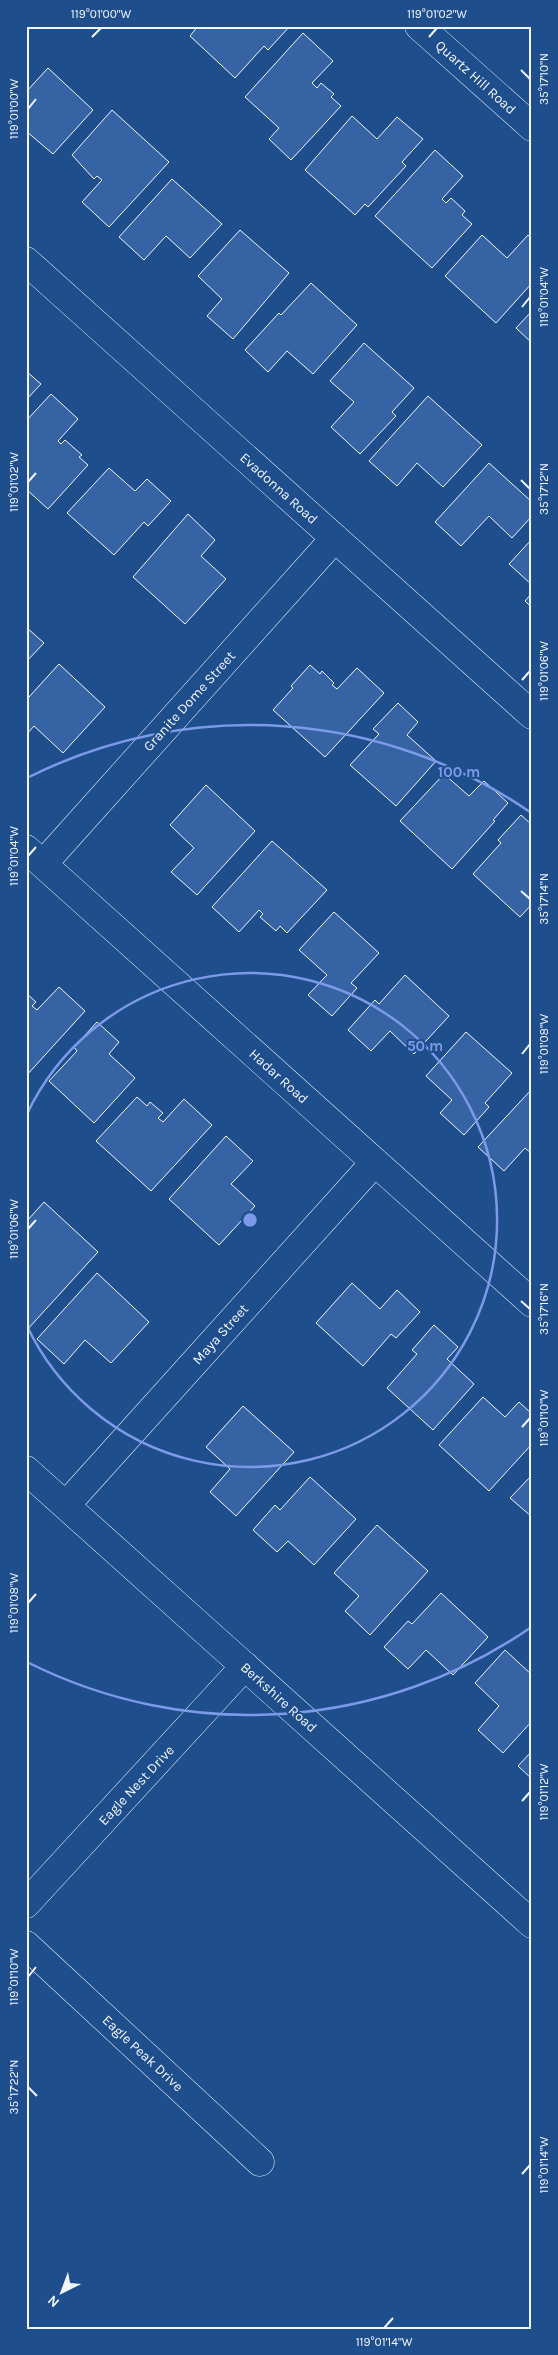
<svg xmlns="http://www.w3.org/2000/svg" width="558" height="2355" font-family="Karla,sans-serif">
	<style>
		.building { fill: #3563a3; stroke: #f2f6ff }
		.lines { fill: none; stroke-linecap: round; stroke-linejoin: round }
		.minor-casing { stroke: #f2f6ff; stroke-width: 29 }
		.minor { stroke: #1f4e8c; stroke-width: 28 }
		.ticks { fill: none; stroke: #f2f6ff; stroke-width: 2 }
		.ring { fill: none; stroke: #7d9aea; stroke-width: 2.5 }
		.labels { text-anchor: middle; stroke-width: 4; stroke-linejoin: round; paint-order: stroke }
		.street-label { font-size: 14px; fill: #f2f6ff; stroke: #1f4e8c }
		.centre { fill: #7d9aea; stroke: #1f4e8c; stroke-width: 2.5 }
		.ring-label { font-size: 15px; text-anchor: middle; font-weight: bold; fill: #7d9aea; stroke: #1f4e8c; stroke-width: 4; stroke-linejoin: round; paint-order: stroke }
		.neatline { fill: none; stroke: #f2f6ff; stroke-width: 2 }
		.ticks-label { font-size: 12px; text-anchor: middle; fill: #f2f6ff }
	</style>
	<rect width="100%" height="100%" fill="#1f4e8c"/>
	<path class="building" d="M198,26H290L268,50L264,46L235,78L190,36Z
		M303,33L333,61L312,83L317,88L321,83L334,94L331,97L341,106L291,160L269,139L279,128L245,97Z
		M48,68L93,110L53,154L26,131V92Z
		M112,110L169,162L109,227L82,202L102,180L97,176L94,179L72,155Z
		M352,116L377,139L397,117L423,139L402,162L406,166L368,207L365,204L355,215L305,170Z
		M435,150L463,176L442,199L446,203L451,198L465,211L462,215L472,224L432,268L375,216Z
		M172,179L222,224L190,258L166,236L144,260L119,237Z
		M240,230L289,273L233,339L207,316L222,299L198,276Z
		M482,235L507,258L528,235L532,239V283L496,323L445,276Z
		M311,283L357,325L313,374L287,351L268,372L245,350L279,313L281,315Z
		M532,311V343L516,328Z
		M364,343L414,388L392,412L396,416L360,454L331,427L354,402L330,381Z
		M26,371L41,384L26,400Z
		M51,394L78,419L58,441L61,444L65,440L82,455L79,457L88,465L48,509L26,489V421Z
		M428,396L482,445L443,487L417,463L397,486L369,461Z
		M489,463L532,502V516L512,538L489,516L461,546L435,522Z
		M109,468L135,491L147,479L171,501L148,526L144,522L114,555L67,513Z
		M188,514L215,540L201,556L226,579L185,624L133,577Z
		M532,539V585L509,564Z
		M532,593V608L525,601Z
		M26,627L44,643L26,662Z
		M59,664L105,707L63,753L34,726L26,735V694L29,697Z
		M310,665L320,674L322,671L334,683L332,685L337,689L357,668L384,693L325,757L273,710L293,688L291,686Z
		M398,703L418,722L407,735L436,761L396,806L350,765L379,734L373,729Z
		M444,774L469,796L484,781L508,803L493,820L495,821L452,869L400,821Z
		M206,785L255,831L197,895L171,872L194,848L170,825Z
		M521,815L532,825V904L520,917L473,874L501,843L498,840Z
		M272,841L327,890L287,933L280,926L276,931L260,917L263,914L259,910L239,932L212,907Z
		M334,912L379,953L351,983L357,988L332,1016L308,995L327,975L299,950Z
		M405,975L449,1016L414,1054L390,1031L371,1051L348,1030L375,1000L379,1004Z
		M59,987L85,1011L26,1076V993L36,1002L32,1006L37,1010Z
		M97,1022L119,1042L109,1054L135,1078L94,1123L49,1081L77,1051L74,1047Z
		M466,1032L512,1073L485,1103L489,1107L464,1135L440,1113L452,1100L426,1076Z
		M532,1089V1154L525,1148L504,1171L478,1147Z
		M137,1097L147,1106L150,1102L163,1113L158,1118L163,1122L184,1099L212,1125L151,1191L96,1141Z
		M226,1136L253,1161L231,1184L255,1206L219,1245L169,1199Z
		M44,1202L98,1252L26,1331V1222Z
		M97,1273L149,1322L111,1363L85,1340L64,1364L37,1339Z
		M352,1283L380,1309L397,1290L420,1312L396,1338L391,1334L363,1366L316,1323Z
		M434,1325L458,1347L447,1359L474,1384L433,1430L387,1388L417,1354L412,1350Z
		M483,1397L505,1417L519,1402L532,1414V1444L489,1491L439,1445Z
		M243,1406L294,1452L236,1516L210,1492L230,1469L206,1447Z
		M532,1475V1517L510,1498Z
		M310,1477L356,1519L314,1565L288,1541L277,1552L253,1530L275,1505L280,1510Z
		M377,1525L428,1571L370,1635L345,1611L359,1596L334,1573Z
		M441,1593L488,1637L453,1675L426,1650L408,1669L384,1647L408,1621L412,1624Z
		M505,1650L532,1675V1721L503,1753L478,1730L499,1706L475,1683Z
		M532,1751V1779L518,1766Z"/>
	<g class="lines">
		<g class="minor-casing">
			<path id="minor" d="M419,26L532,127
				M26,261L532,715
				M26,849L532,1303
				M43,864L335,538
				M26,1470L532,1924
				M66,1505L375,1162
				M26,1904L245,1666
				M26,1945L260,2162"/>
		</g>
		<use href="#minor" class="minor"/>
	</g>
	<path class="ticks" d="M92,37L101,28M429,37L437,28M521,70L530,79M28,109L36,99M522,307L530,297M521,480L530,489M28,482L36,473M522,680L530,671M28,856L36,847M521,891L530,899M522,1054L530,1044M28,1229L36,1220M521,1301L530,1309M522,1427L530,1418M28,1603L36,1594M522,1801L530,1792M28,1977L36,1967M28,2087L37,2096M522,2174L530,2165M384,2328L393,2318"/>
	<g class="ring">
		<path d="M27 1114A247 247 0 1 1 27 1326"/>
		<path d="M530 1628A495 495 0 0 1 29 1663M29 777A495 495 0 0 1 530 812"/>
	</g>
	<g class="labels">
		<g class="street-label">
			<text transform="translate(476 77) rotate(42)" y="5">Quartz Hill Road</text>
			<text transform="translate(279 488) rotate(42)" y="5">Evadonna Road</text>
			<text transform="translate(189 701) rotate(-48)" y="5">Granite Dome Street</text>
			<text transform="translate(279 1076) rotate(42)" y="5">Hadar Road</text>
			<text transform="translate(220 1334) rotate(-48)" y="5">Maya Street</text>
			<text transform="translate(279 1697) rotate(42)" y="5">Berkshire Road</text>
			<text transform="translate(136 1785) rotate(-47)" y="5">Eagle Nest Drive</text>
			<text transform="translate(143 2053) rotate(43)" y="5">Eagle Peak Drive</text>
		</g>
	</g>
	<circle cx="250" cy="1220" r="8" class="centre"/>
	<g class="ring-label">
		<text x="459" y="777">100 m</text>
		<text x="425" y="1051">50 m</text>
	</g>
	<rect width="558" height="2355" fill="none" stroke="#1f4e8c" stroke-width="55"/>
	<g transform="translate(62 2292) rotate(222)" stroke="#1f4e8c" stroke-width="4" paint-order="stroke">
	<path d="M0-4L9 19L0 12L-9 19Z" fill="#f2f6ff"/>
	<text y="-8" font-size="14" font-weight="bold" text-anchor="middle" fill="#f2f6ff">N</text>
	</g>
	<rect x="28" y="28" width="502" height="2300" class="neatline"/>
	<g class="ticks-label">
		<text x="101" y="18">119°01'00"W</text>
		<text x="437" y="18">119°01'02"W</text>
		<text transform="translate(544 79) rotate(-90)" y="4">35°17'10"N</text>
		<text transform="translate(14 109) rotate(-90)" y="4">119°01'00"W</text>
		<text transform="translate(544 297) rotate(-90)" y="4">119°01'04"W</text>
		<text transform="translate(14 482) rotate(-90)" y="4">119°01'02"W</text>
		<text transform="translate(544 489) rotate(-90)" y="4">35°17'12"N</text>
		<text transform="translate(544 671) rotate(-90)" y="4">119°01'06"W</text>
		<text transform="translate(14 856) rotate(-90)" y="4">119°01'04"W</text>
		<text transform="translate(544 899) rotate(-90)" y="4">35°17'14"N</text>
		<text transform="translate(544 1044) rotate(-90)" y="4">119°01'08"W</text>
		<text transform="translate(14 1229) rotate(-90)" y="4">119°01'06"W</text>
		<text transform="translate(544 1309) rotate(-90)" y="4">35°17'16"N</text>
		<text transform="translate(544 1418) rotate(-90)" y="4">119°01'10"W</text>
		<text transform="translate(14 1603) rotate(-90)" y="4">119°01'08"W</text>
		<text transform="translate(544 1792) rotate(-90)" y="4">119°01'12"W</text>
		<text transform="translate(14 1977) rotate(-90)" y="4">119°01'10"W</text>
		<text transform="translate(14 2087) rotate(-90)" y="4">35°17'22"N</text>
		<text transform="translate(544 2165) rotate(-90)" y="4">119°01'14"W</text>
		<text x="384" y="2346">119°01'14"W</text>
	</g>
</svg>
